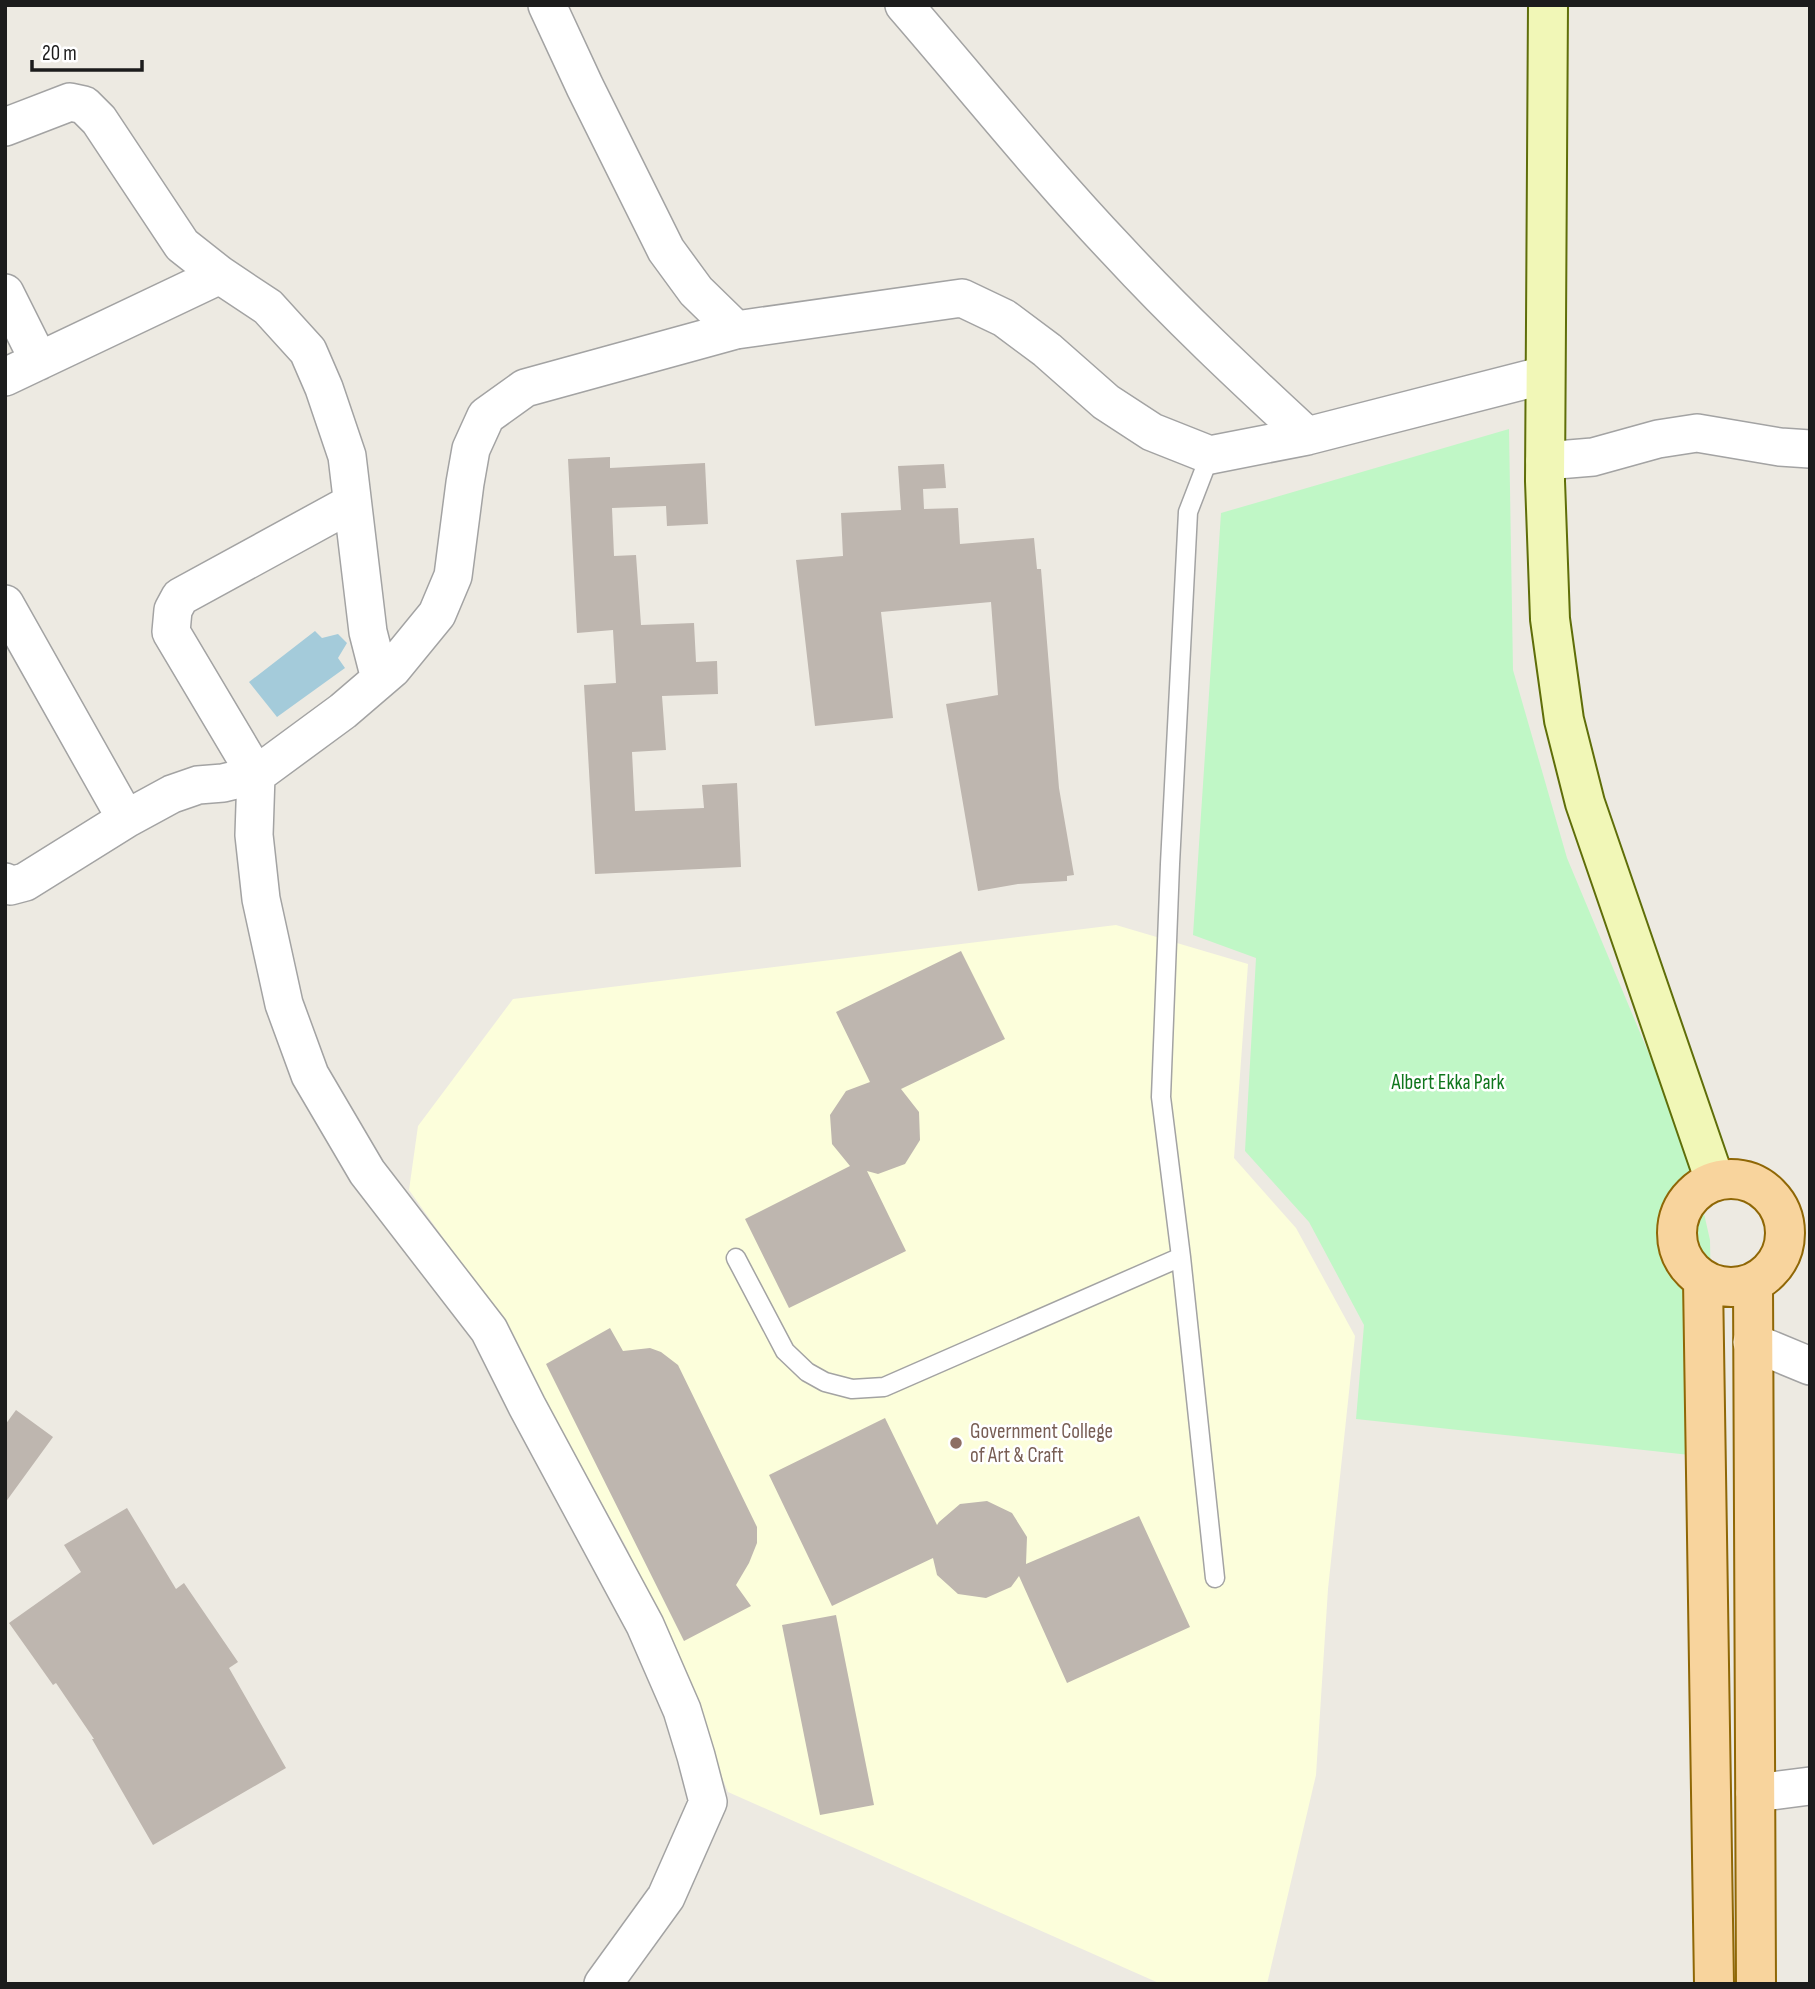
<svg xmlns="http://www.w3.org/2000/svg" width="1815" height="1989" font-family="'Sofia Sans Condensed',sans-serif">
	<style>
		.education { fill: #fcfedb }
		.park { fill: #c0f7c6 }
		.water { fill: #a4cbda }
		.building { fill: #beb6af }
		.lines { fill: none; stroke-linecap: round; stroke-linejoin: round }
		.lane-casing { stroke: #a3a3a3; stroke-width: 21 }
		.street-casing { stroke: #a3a3a3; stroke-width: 40 }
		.secondary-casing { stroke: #5f6e09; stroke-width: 42 }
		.primary-casing { stroke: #8f6706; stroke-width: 42 }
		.lane { stroke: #fff; stroke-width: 18 }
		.street { stroke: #fff; stroke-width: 37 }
		.secondary { stroke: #f1f7b7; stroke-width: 38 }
		.primary { stroke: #f8d49d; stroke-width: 38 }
		.education-dot { fill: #8d6e63; stroke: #fff; stroke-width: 2.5 }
		.labels { text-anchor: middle; stroke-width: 5; stroke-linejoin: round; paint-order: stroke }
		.park-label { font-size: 21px; fill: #0f761c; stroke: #fff }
		.education-label { font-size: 21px; fill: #785e54; stroke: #fff; text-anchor: start }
	</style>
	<rect width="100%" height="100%" fill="#edeae2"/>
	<path class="education" d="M1116,925L1248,964L1234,1158L1296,1228L1355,1336L1328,1589L1316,1775L1267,1984H1161L728,1792L628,1550L494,1309L409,1190L418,1126L513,999Z"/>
	<path class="park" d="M1509,429L1513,670L1567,858L1654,1066L1686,1134L1710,1240L1712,1351L1699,1456L1356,1419L1364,1325L1309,1222L1245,1151L1256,958L1193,935L1221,513Z"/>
	<path class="water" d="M315,631L322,638L338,634L347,643L338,658L345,668L277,717L249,682Z"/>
	<path class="building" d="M610,457V468L705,463L708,524L667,526L666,506L612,508L614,556L636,555L641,625L694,623L696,662L717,661L718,694L662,696L666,750L632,752L635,811L704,808L702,785L737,783L741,867L595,874L584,685L616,683L613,630L577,633L568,459Z
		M944,464L946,488L923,489L924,509L958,508L960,544L1034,538L1037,569H1041L1059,788L1074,875L1067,876V881L1018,884L978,891L946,704L998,695L991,602L881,612L893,718L815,726L796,560L843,556L841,513L901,510L898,466Z
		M961,951L1005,1039L901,1089L919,1112L920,1140L905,1164L878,1174L867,1171L906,1251L789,1308L745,1219L850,1166L832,1144L830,1115L846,1091L870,1082L836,1012Z
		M610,1328L623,1351L650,1348L661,1352L678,1365L757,1527V1543L749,1563L736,1585L751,1606L684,1641L546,1364Z
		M16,1410L53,1437L5,1503V1425Z
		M885,1418L937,1525L939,1522L960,1504L987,1501L1012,1513L1027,1537L1026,1564L1139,1516L1190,1627L1067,1683L1019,1576L1011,1587L986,1598L958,1594L937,1575L933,1558L832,1606L769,1475Z
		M127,1508L176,1589L184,1583L238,1662L229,1668L286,1768L153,1845L92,1739H94L56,1683L53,1685L9,1623L81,1572L64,1545Z
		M836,1615L874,1805L820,1815L782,1625Z"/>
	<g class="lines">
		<g class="lane-casing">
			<path id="lane" d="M1210,455L1188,512L1170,864L1161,1097L1181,1257L1215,1578
				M736,1258L785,1351L807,1372L825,1382L852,1389L884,1387L1181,1257"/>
		</g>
		<g class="street-casing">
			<path id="street" d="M547,5L585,87L666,250L696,291L736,330
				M904,5C975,87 1043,172 1117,250C1177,315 1242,376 1307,436
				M5,127L70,102L84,105L99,120L182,245L220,275L268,307L308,351L324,388L347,456L368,632L380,679
				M5,293L39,361
				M5,377L220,275
				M1545,461L1593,457L1658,439L1697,433L1780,447L1810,449
				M5,604L126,819
				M5,882L10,886L25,882L126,819L172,794L198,785L223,783L256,775L171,632L173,610L180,597L352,503
				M1752,1342L1810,1366
				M1755,1793L1810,1786
				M603,1984L666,1897L708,1802L696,1756L682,1710L645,1625L527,1406L489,1330L367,1172L310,1075L284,1004L261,899L254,835L256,775L343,711L392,669L437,614L453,576L465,483L471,449L486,416L525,388L736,330L962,298L1004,318L1047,350L1106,402L1152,432L1210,455L1307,436L1545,375"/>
		</g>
		<g class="secondary-casing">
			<path id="secondary" d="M1548,5L1545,481L1550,619L1564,720L1585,803L1715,1181"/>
		</g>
		<g class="primary-casing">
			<path id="primary" d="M1677 1233a54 54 0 1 1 108 0a54 54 0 1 1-108 0Z
				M1703,1281L1714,1984
				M1753,1284L1756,1984"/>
		</g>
		<use href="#lane" class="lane"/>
		<use href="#street" class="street"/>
		<use href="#secondary" class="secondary"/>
		<use href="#primary" class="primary"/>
	</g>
	<circle class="education-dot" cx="956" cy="1443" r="7"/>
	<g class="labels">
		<g class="park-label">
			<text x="1448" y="1089">Albert Ekka Park</text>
		</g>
		<g class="education-label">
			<text x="970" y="1438">Government College<tspan x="970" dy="24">of Art &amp; Craft</tspan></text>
		</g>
	</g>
	<rect width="1815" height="1989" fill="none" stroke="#1c1c1c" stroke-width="14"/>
	<path d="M32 60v10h110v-10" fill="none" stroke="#1c1c1c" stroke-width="3.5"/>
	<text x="42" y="60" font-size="21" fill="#1c1c1c" stroke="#ffffff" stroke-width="5" paint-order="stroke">20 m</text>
</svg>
